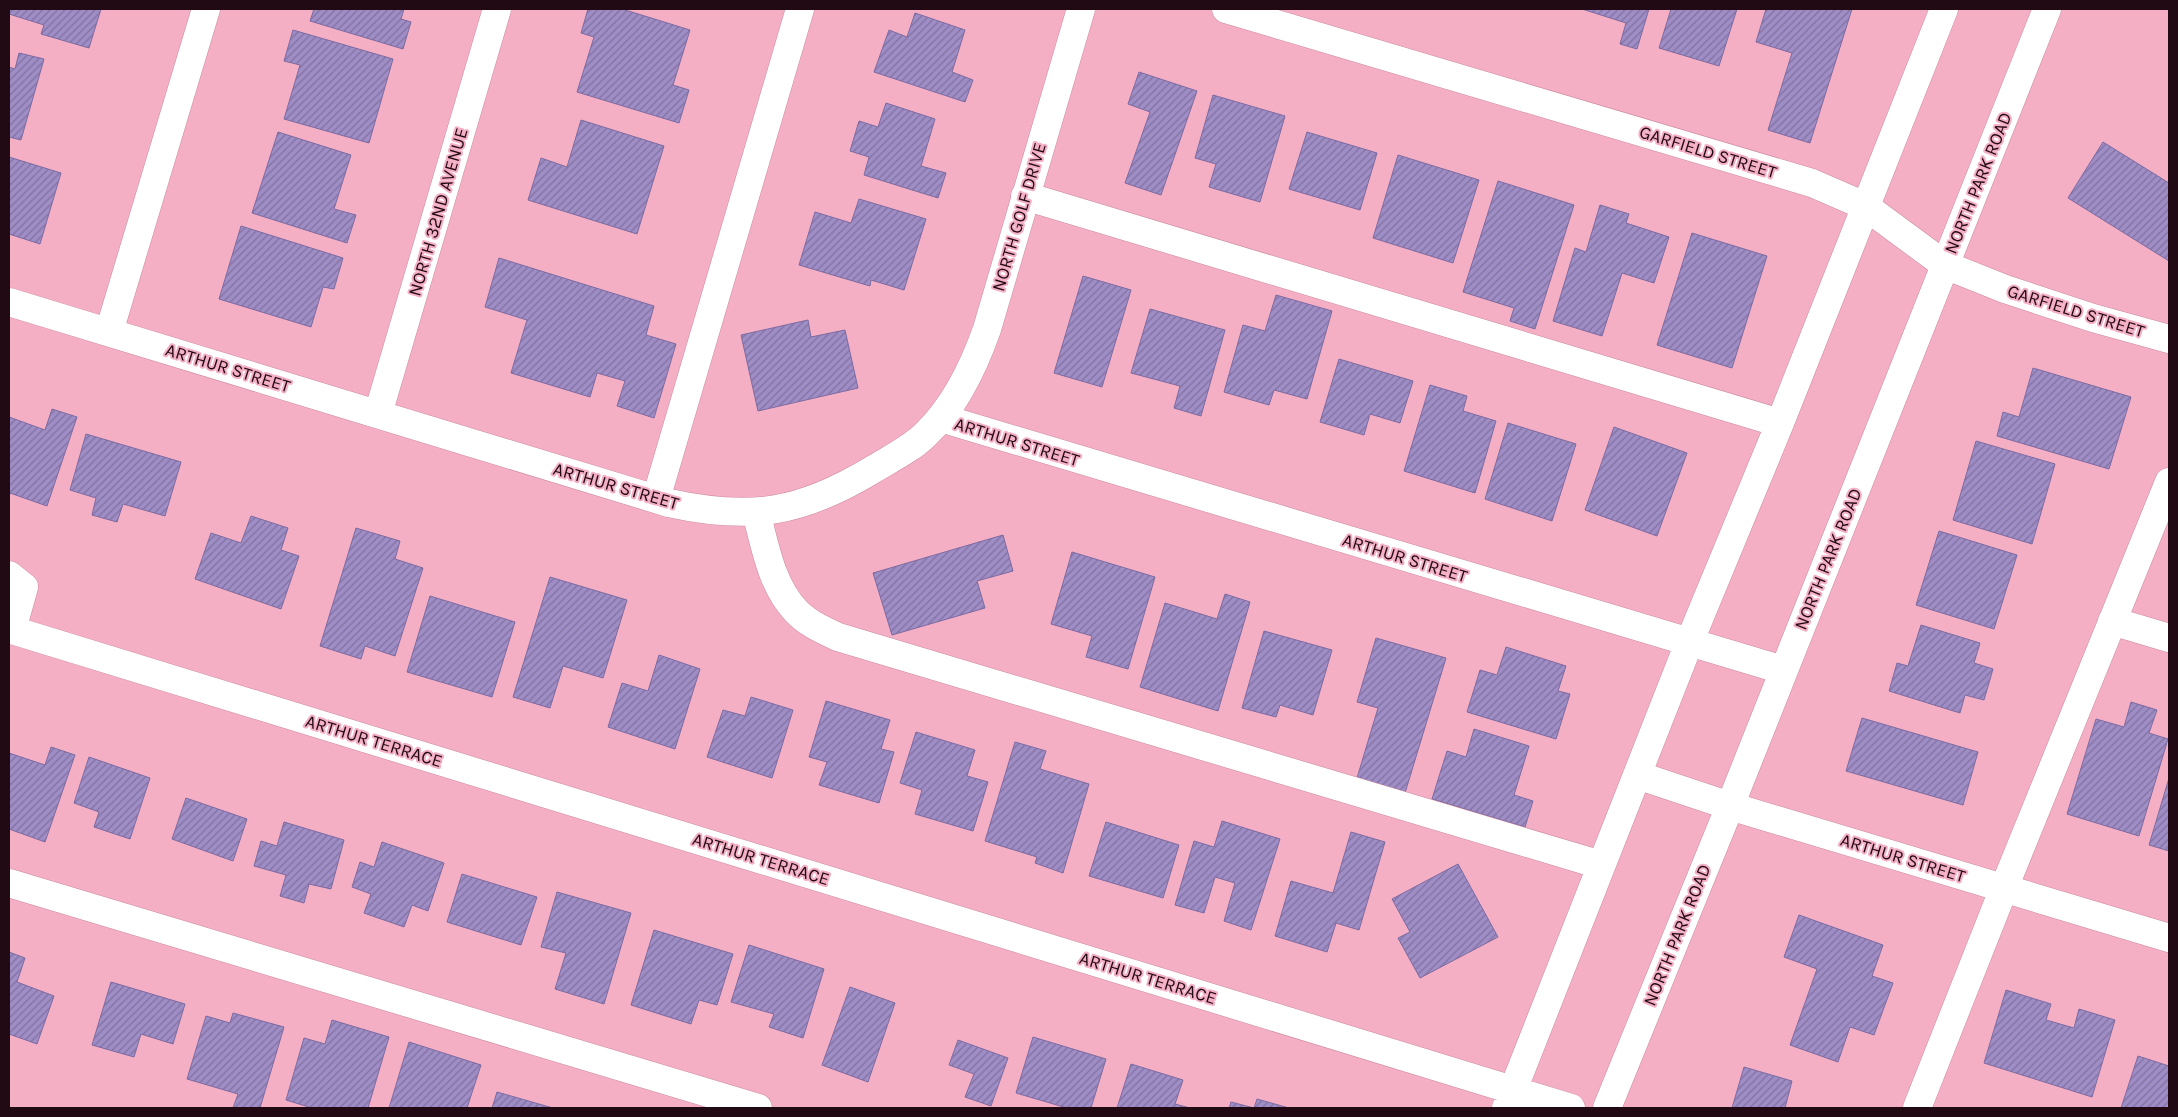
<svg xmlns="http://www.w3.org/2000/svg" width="2178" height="1117" font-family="Karla,sans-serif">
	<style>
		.building { fill: url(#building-hatch); stroke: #7c6aa1 }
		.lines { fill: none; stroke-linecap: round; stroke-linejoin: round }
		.minor-casing { stroke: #cc8a9f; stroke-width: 29 }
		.minor { stroke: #fff; stroke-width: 28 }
		.labels { text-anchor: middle; stroke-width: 4; stroke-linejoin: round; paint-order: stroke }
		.street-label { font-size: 18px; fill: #210a13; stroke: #f4afc5 }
	</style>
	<defs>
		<pattern id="building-hatch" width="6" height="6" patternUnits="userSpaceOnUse" patternTransform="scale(1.25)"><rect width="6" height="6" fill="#9f8dc6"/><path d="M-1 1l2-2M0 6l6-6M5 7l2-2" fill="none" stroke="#8171a0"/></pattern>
	</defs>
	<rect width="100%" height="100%" fill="#f4afc5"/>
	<path class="building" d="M9,9H101L89,48L41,34L44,25L9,14Z
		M314,9H404L401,19L411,22L403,49L310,21Z
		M588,9H622L690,30L673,85L689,90L679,123L577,92L594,37L581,33Z
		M1582,9H1649L1637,49L1620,44L1626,23Z
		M1671,9H1737L1719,66L1659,48Z
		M1766,9H1852L1810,143L1768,130L1792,53L1756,42Z
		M915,13L965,30L952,72L973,80L965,102L874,72L889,30L907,37Z
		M293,30L393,59L369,143L284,119L300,65L284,61Z
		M19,53L44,59L21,140L9,137V67L15,69Z
		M1139,72L1197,91L1161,195L1125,183L1150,112L1128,104Z
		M1213,95L1285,116L1260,202L1209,187L1216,164L1195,158Z
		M886,103L935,119L921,166L946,173L938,198L864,175L869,157L850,151L859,121L878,127Z
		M581,120L664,146L637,234L528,200L541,158L567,167Z
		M278,132L351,155L334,209L356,215L347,243L252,213Z
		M1307,132L1377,153L1360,210L1289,189Z
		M2103,142L2169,183V261L2068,198Z
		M1398,155L1479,180L1453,263L1373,238Z
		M9,157L61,173L40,244L9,234Z
		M1498,181L1574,205L1535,329L1510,321L1514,308L1463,292Z
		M859,199L926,219L904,290L871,280L870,286L799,265L815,212L851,223Z
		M1600,205L1629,214L1626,223L1669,237L1654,283L1622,273L1602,336L1553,321L1575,248L1586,252Z
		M241,226L343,258L334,289L323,287L311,327L219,299Z
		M1692,233L1767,256L1732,368L1657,345Z
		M499,258L654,306L646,335L676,344L654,418L617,406L625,381L597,373L590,397L511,373L527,320L485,307Z
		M1083,276L1131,290L1102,387L1054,373Z
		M1276,295L1332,311L1307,399L1274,390L1269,405L1224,392L1243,325L1265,331Z
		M1150,309L1225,330L1201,416L1174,408L1180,386L1131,373Z
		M808,320L811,337L845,330L858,388L758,411L741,335Z
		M1339,359L1413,381L1400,423L1370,414L1364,435L1320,422Z
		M2033,368L2131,397L2109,469L1997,436L2003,412L2019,417Z
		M1430,385L1467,396L1463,411L1496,421L1475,493L1404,471Z
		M52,409L77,417L47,506L10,493L9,498V417L45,430Z
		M1508,423L1576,444L1552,521L1485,499Z
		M1614,427L1687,453L1657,536L1585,510Z
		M86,434L181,462L165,516L123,504L117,522L92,515L96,498L70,490Z
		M1976,441L2055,464L2032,544L1953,520Z
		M251,516L288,528L281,550L299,556L281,609L195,579L211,533L241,543Z
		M356,528L400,541L395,559L423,568L395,656L365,646L361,659L320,646Z
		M1939,531L2017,555L1994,629L1916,605Z
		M1003,535L1013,571L977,581L985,608L892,635L873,573Z
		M1072,552L1155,577L1128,669L1086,657L1092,636L1051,624Z
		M550,577L627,600L603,678L563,666L550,708L513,697Z
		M1225,594L1250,602L1218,711L1140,687L1165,603L1217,619Z
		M430,596L515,622L492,697L407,672Z
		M1921,625L1980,643L1974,663L1993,669L1984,700L1965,695L1960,713L1889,691L1897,663L1908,666Z
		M1264,631L1332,650L1313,715L1280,705L1276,717L1242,708Z
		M1376,638L1446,658L1405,793L1357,778L1378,708L1357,702Z
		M1506,647L1566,666L1558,691L1570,694L1556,739L1467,712L1480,670L1497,675Z
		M659,655L700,669L675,749L608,727L622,683L648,691Z
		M751,697L793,710L772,778L707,757L723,710L745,716Z
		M826,701L890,720L881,749L894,752L879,803L819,785L827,762L809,757Z
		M2131,702L2157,710L2149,733L2168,739L2139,836L2067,814L2096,719L2124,727Z
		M1862,718L1978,752L1963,805L1846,771Z
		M1474,729L1529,746L1514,795L1533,801L1525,827L1432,799L1447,751L1466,757Z
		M916,732L975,750L967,776L988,782L973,831L915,814L922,790L900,783Z
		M1015,742L1046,751L1040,769L1089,784L1063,873L1035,863L1037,857L985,841Z
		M51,747L75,755L45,842L9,829V753L45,765Z
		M89,757L150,778L130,839L94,827L99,812L74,803Z
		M2169,778V851L2149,845Z
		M186,798L247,819L233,861L172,839Z
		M1222,821L1280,839L1251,930L1224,921L1235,883L1215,877L1204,913L1175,905L1194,841L1214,847Z
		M284,822L344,840L331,889L309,884L304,903L280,896L286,875L254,866L261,841L277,846Z
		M1106,822L1179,845L1163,898L1089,876Z
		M1351,832L1385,842L1359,930L1336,923L1327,952L1275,936L1291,881L1333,893Z
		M382,842L444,863L428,911L412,905L404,927L364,913L371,894L352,887L360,862L374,867Z
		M1458,864L1498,937L1420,978L1398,938L1410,932L1392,899Z
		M462,874L537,897L521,945L447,922Z
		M557,892L631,913L604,1004L555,989L566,953L541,947Z
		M1799,915L1883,945L1872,976L1893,983L1874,1035L1850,1027L1838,1062L1790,1045L1817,969L1784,957Z
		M654,930L733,954L717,1005L699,1000L691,1024L631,1005Z
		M749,945L824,969L803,1038L769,1027L774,1014L731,1002Z
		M9,952L25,958L17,982L54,996L37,1044L9,1034Z
		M111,982L185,1004L173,1044L141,1034L134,1057L92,1045Z
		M850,987L895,1003L868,1082L822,1065Z
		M2006,990L2051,1004L2046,1020L2074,1028L2079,1009L2115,1020L2092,1097L1984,1063Z
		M233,1013L284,1027L260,1108H233L238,1094L187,1079L206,1016L230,1023Z
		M332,1020L389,1037L368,1108H312L286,1100L304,1038L325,1044Z
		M1033,1037L1106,1059L1091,1108H1067L1016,1093Z
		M958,1040L1008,1058L991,1106L965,1097L974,1074L949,1065Z
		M409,1042L481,1065L467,1108H389Z
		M2138,1056L2169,1066V1108H2121Z
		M1131,1064L1183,1080L1175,1104L1190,1108H1117Z
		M1744,1067L1792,1081L1785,1108H1732Z
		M497,1092L553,1108H492Z
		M1257,1099L1289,1108H1254Z
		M1231,1102L1254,1108H1229Z"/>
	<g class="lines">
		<g class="minor-casing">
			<path id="minor" d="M1226,9L1812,183L1865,206L1945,265L2005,289L2093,318L2169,339
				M1025,196L1780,423
				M9,302L669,503C751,521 801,513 872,470C890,459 911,449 926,434C955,406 974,366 987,329L1081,9
				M109,332L206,9
				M378,414L497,9
				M941,418L1783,670
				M656,499L800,9
				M756,512C765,545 771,585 796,611C807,623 823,630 838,637L1601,865
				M9,575L24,587L12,630L1571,1108
				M2112,621L2169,638
				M1637,775L1730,806L2169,938
				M9,883L758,1108
				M1506,1108L1689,643L1780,423L1944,9
				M1607,1108L1730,806L2047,9
				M1917,1108L2004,888L2169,482"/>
		</g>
		<use href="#minor" class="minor"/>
	</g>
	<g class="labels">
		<g class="street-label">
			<text transform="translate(1708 152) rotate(17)" y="6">GARFIELD STREET</text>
			<text transform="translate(1978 183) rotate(-68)" y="6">NORTH PARK ROAD</text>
			<text transform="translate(438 212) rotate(-74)" y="6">NORTH 32ND AVENUE</text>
			<text transform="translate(1019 217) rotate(-74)" y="6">NORTH GOLF DRIVE</text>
			<text transform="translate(2076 311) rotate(17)" y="6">GARFIELD STREET</text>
			<text transform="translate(228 368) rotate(17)" y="6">ARTHUR STREET</text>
			<text transform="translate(1017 442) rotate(17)" y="6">ARTHUR STREET</text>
			<text transform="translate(616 486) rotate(16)" y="6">ARTHUR STREET</text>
			<text transform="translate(1405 558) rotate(17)" y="6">ARTHUR STREET</text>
			<text transform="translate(1828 559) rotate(-68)" y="6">NORTH PARK ROAD</text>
			<text transform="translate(374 741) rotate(17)" y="6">ARTHUR TERRACE</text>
			<text transform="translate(1903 858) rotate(17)" y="6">ARTHUR STREET</text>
			<text transform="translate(761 859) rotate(17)" y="6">ARTHUR TERRACE</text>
			<text transform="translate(1677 935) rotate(-68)" y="6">NORTH PARK ROAD</text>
			<text transform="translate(1148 978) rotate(17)" y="6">ARTHUR TERRACE</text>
		</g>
	</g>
	<rect width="2178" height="1117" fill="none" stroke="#210a13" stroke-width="20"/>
</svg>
